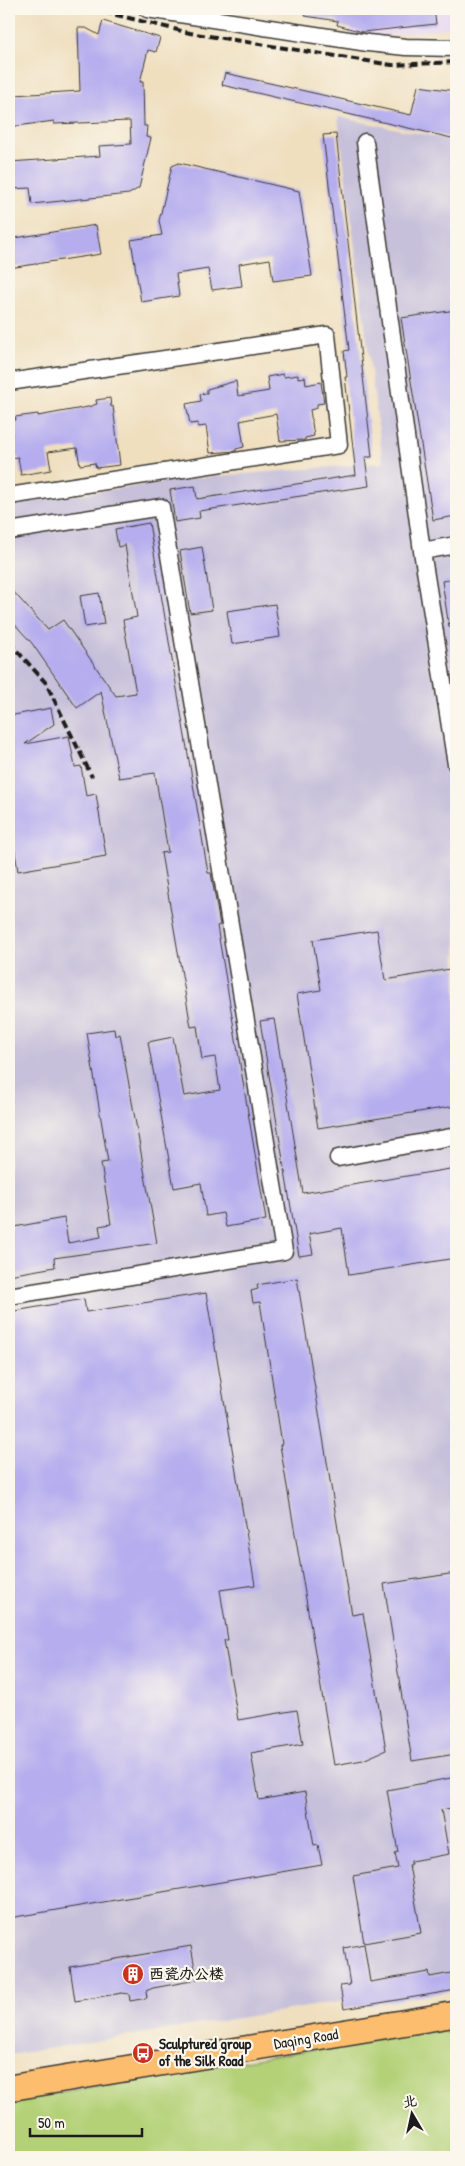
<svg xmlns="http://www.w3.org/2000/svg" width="465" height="2166" font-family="'Patrick Hand','LXGW WenKai TC',sans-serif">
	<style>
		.built { fill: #e3d3f2 }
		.industrial { fill: #c6c0da }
		.green { fill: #b4d178; stroke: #68764a }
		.building { fill: #b6adee }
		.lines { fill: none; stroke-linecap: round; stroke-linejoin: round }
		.street-casing { stroke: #3c3934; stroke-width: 19 }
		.primary-casing { stroke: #3c3934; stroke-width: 28 }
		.street { stroke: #fff; stroke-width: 16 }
		.primary { stroke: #fcbd6e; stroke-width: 25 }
		.rail { stroke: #1c1c1c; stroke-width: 4; stroke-dasharray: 8 4; stroke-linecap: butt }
		.labels { text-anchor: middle; stroke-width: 4.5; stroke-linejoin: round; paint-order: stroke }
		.poi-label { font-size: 15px; font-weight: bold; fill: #1c1c1c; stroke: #fbf7ec; text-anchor: start }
		.street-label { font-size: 15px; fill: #1c1c1c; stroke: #fbf7ec }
	</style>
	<rect width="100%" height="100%" fill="#fbf7ec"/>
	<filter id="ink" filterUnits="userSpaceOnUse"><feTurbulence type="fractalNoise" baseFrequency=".02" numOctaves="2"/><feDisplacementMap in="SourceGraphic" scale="10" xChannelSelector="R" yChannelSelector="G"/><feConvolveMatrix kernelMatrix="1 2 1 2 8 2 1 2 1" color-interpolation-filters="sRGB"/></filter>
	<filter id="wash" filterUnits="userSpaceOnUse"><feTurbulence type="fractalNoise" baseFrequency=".0096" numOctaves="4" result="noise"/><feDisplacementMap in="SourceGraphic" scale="20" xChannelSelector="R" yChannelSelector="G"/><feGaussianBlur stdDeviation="1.12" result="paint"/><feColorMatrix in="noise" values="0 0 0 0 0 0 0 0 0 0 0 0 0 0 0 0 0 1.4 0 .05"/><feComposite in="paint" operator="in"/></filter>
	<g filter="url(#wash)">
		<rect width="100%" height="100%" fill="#efdfbf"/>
		<path class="built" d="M348,9H456V27L352,40Z"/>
		<path class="industrial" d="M338,117L456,141V1983L9,2055V504L193,478L383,463Z"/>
		<path class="green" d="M456,2025V2157H9V2101Z"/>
		<g id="blocks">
			<path class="building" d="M306,9H434L436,24L363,32L337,25L338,21L305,16Z
				M103,21L160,38L156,52L148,50L140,82H143L144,126H147L146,137L151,138L139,188L129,194L32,204L30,188L9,189V162L100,156L99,146L131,144L130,121L54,124V121L9,127V99L14,98V95L80,91L78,28H86L99,35Z
				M225,73L411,115L418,86L456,91V139L222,85Z
				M336,134L372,457H365L369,486L199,511L200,518L175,522L170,490L195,486L197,499L356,475L345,377H347L344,351L349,350L323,135Z
				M179,163L299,191L312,276L273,281L270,259L239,264L242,286L212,290L208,269L176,274L179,296L141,302L131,240L162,235L159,221L172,166Z
				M96,225L101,254L9,268V239Z
				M456,310V516L433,520L401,318Z
				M283,374L284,377L298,375V378L305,377L306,385L321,382L324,403L317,404V408L310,410L314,436L305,438V440L280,441L276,414L249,419L240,421L244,447L236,449V451L210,453L206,426L198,427V423L190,424L186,404L201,401L200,394L207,393V389L236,381L238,396L269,391L267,377Z
				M110,398L111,407L113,406L120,465L96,468L95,463L80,465L77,448L48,452L51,470L21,475L18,457L9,458V436H12L10,421L16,420L15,417L38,414V416L88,407L97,404L96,400Z
				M149,523L208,873H211L220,925L217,926L266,1220L226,1227L223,1213L206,1216L201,1183L174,1188L148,1042L173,1037L184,1096L220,1090L215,1057L202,1059L197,1026L191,1027L161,853L168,852L155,773L119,778L101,691L77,708L31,642L9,618V587L48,630L63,620L116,696L136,693L123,620L137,617L125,545L118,547L115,529Z
				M202,547L212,610L190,613L180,551Z
				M456,579V626L449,627L442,581Z
				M99,593L104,624L85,627L80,596Z
				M275,604L280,637L232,644L227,611Z
				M51,708L54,724L25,744L69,736L75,767L81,766L86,796L96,794L106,856L18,871L9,815V716Z
				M377,930L385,980L456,968V1106L318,1128L297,994L321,990L313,940Z
				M274,1019L303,1193L456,1168V1258L349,1275L342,1228L309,1234L313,1254L299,1256L260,1021Z
				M114,1029L115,1036L120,1034L157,1243L54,1258L55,1267L9,1275V1228L64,1218L68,1243L101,1237L99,1226L111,1224L101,1163L108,1162L87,1033Z
				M297,1278L352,1615L363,1613L386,1750L363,1760L334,1765L280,1445L282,1444L260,1302L253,1303L251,1291L258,1289L257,1285Z
				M206,1293L255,1585L220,1590L228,1640H224L238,1720L297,1710L303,1744L251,1753L259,1800L305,1792L314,1846L318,1845L322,1865L9,1918V1312L84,1299L86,1312Z
				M456,1573V1754L412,1761L384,1584Z
				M456,1777V1807L441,1810L449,1854L411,1861V1864L409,1865L421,1933L364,1943L353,1876L398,1868L395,1853L398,1852L387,1790Z
				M364,1944L370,1982L429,1972L430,1977L456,1972V1990L344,2009L340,1986L350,1985L344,1948Z
				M191,1946L197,1980L153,1988L146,1991L147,1998L130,2001L129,1994L122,1993L75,2001L70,1967Z"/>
		</g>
	</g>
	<g filter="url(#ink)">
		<use href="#blocks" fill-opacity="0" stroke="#3c3934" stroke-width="1"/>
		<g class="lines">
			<g class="street-casing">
				<path id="street" d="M147,9L368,43L406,47L456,48
					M365,142L422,551L456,764
					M9,382L327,335L339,445L9,496
					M9,531L161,507L284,1251L9,1296
					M422,551L456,545
					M338,1158L456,1136"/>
			</g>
			<g class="primary-casing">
				<path id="primary" d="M9,2088L456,2014"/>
			</g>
			<use href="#street" class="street"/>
			<use href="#primary" class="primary"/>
			<path class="rail" d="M92,9L190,33L392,65L456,62
				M9,642L46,683L92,777"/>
		</g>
	</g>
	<defs>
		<g id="building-disc" transform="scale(1.125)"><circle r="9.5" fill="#c8321e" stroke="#fbf7ec"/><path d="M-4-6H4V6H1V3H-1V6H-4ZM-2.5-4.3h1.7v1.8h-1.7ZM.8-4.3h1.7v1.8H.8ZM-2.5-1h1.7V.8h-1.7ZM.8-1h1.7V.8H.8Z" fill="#fff"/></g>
		<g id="bus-disc" transform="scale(1.125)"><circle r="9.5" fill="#c8321e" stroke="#fbf7ec"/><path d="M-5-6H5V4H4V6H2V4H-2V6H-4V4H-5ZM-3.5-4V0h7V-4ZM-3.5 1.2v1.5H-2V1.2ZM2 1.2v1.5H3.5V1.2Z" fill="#fff"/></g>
	</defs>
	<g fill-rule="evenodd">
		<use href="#building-disc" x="133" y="1974"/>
		<use href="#bus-disc" x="143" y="2053"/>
	</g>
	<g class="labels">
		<g class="poi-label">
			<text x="149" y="1979">西瓷办公楼</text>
			<text x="159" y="2049">Sculptured group<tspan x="159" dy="17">of the Silk Road</tspan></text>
		</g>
		<g class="street-label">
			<text transform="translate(306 2039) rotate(-9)" y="5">Daqing Road</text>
		</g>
	</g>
	<rect width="465" height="2166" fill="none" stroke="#fbf7ec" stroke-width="30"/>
	<g transform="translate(412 2114) rotate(351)" stroke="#fbf7ec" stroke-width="4" paint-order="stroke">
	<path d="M0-4L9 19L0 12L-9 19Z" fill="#1c1c1c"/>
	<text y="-8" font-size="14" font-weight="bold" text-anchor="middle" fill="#1c1c1c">北</text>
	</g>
	<path d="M30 2128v8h112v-8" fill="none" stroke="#1c1c1c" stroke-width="2.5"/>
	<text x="38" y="2128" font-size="15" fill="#1c1c1c" stroke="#fbf7ec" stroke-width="4" paint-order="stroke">50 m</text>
</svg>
